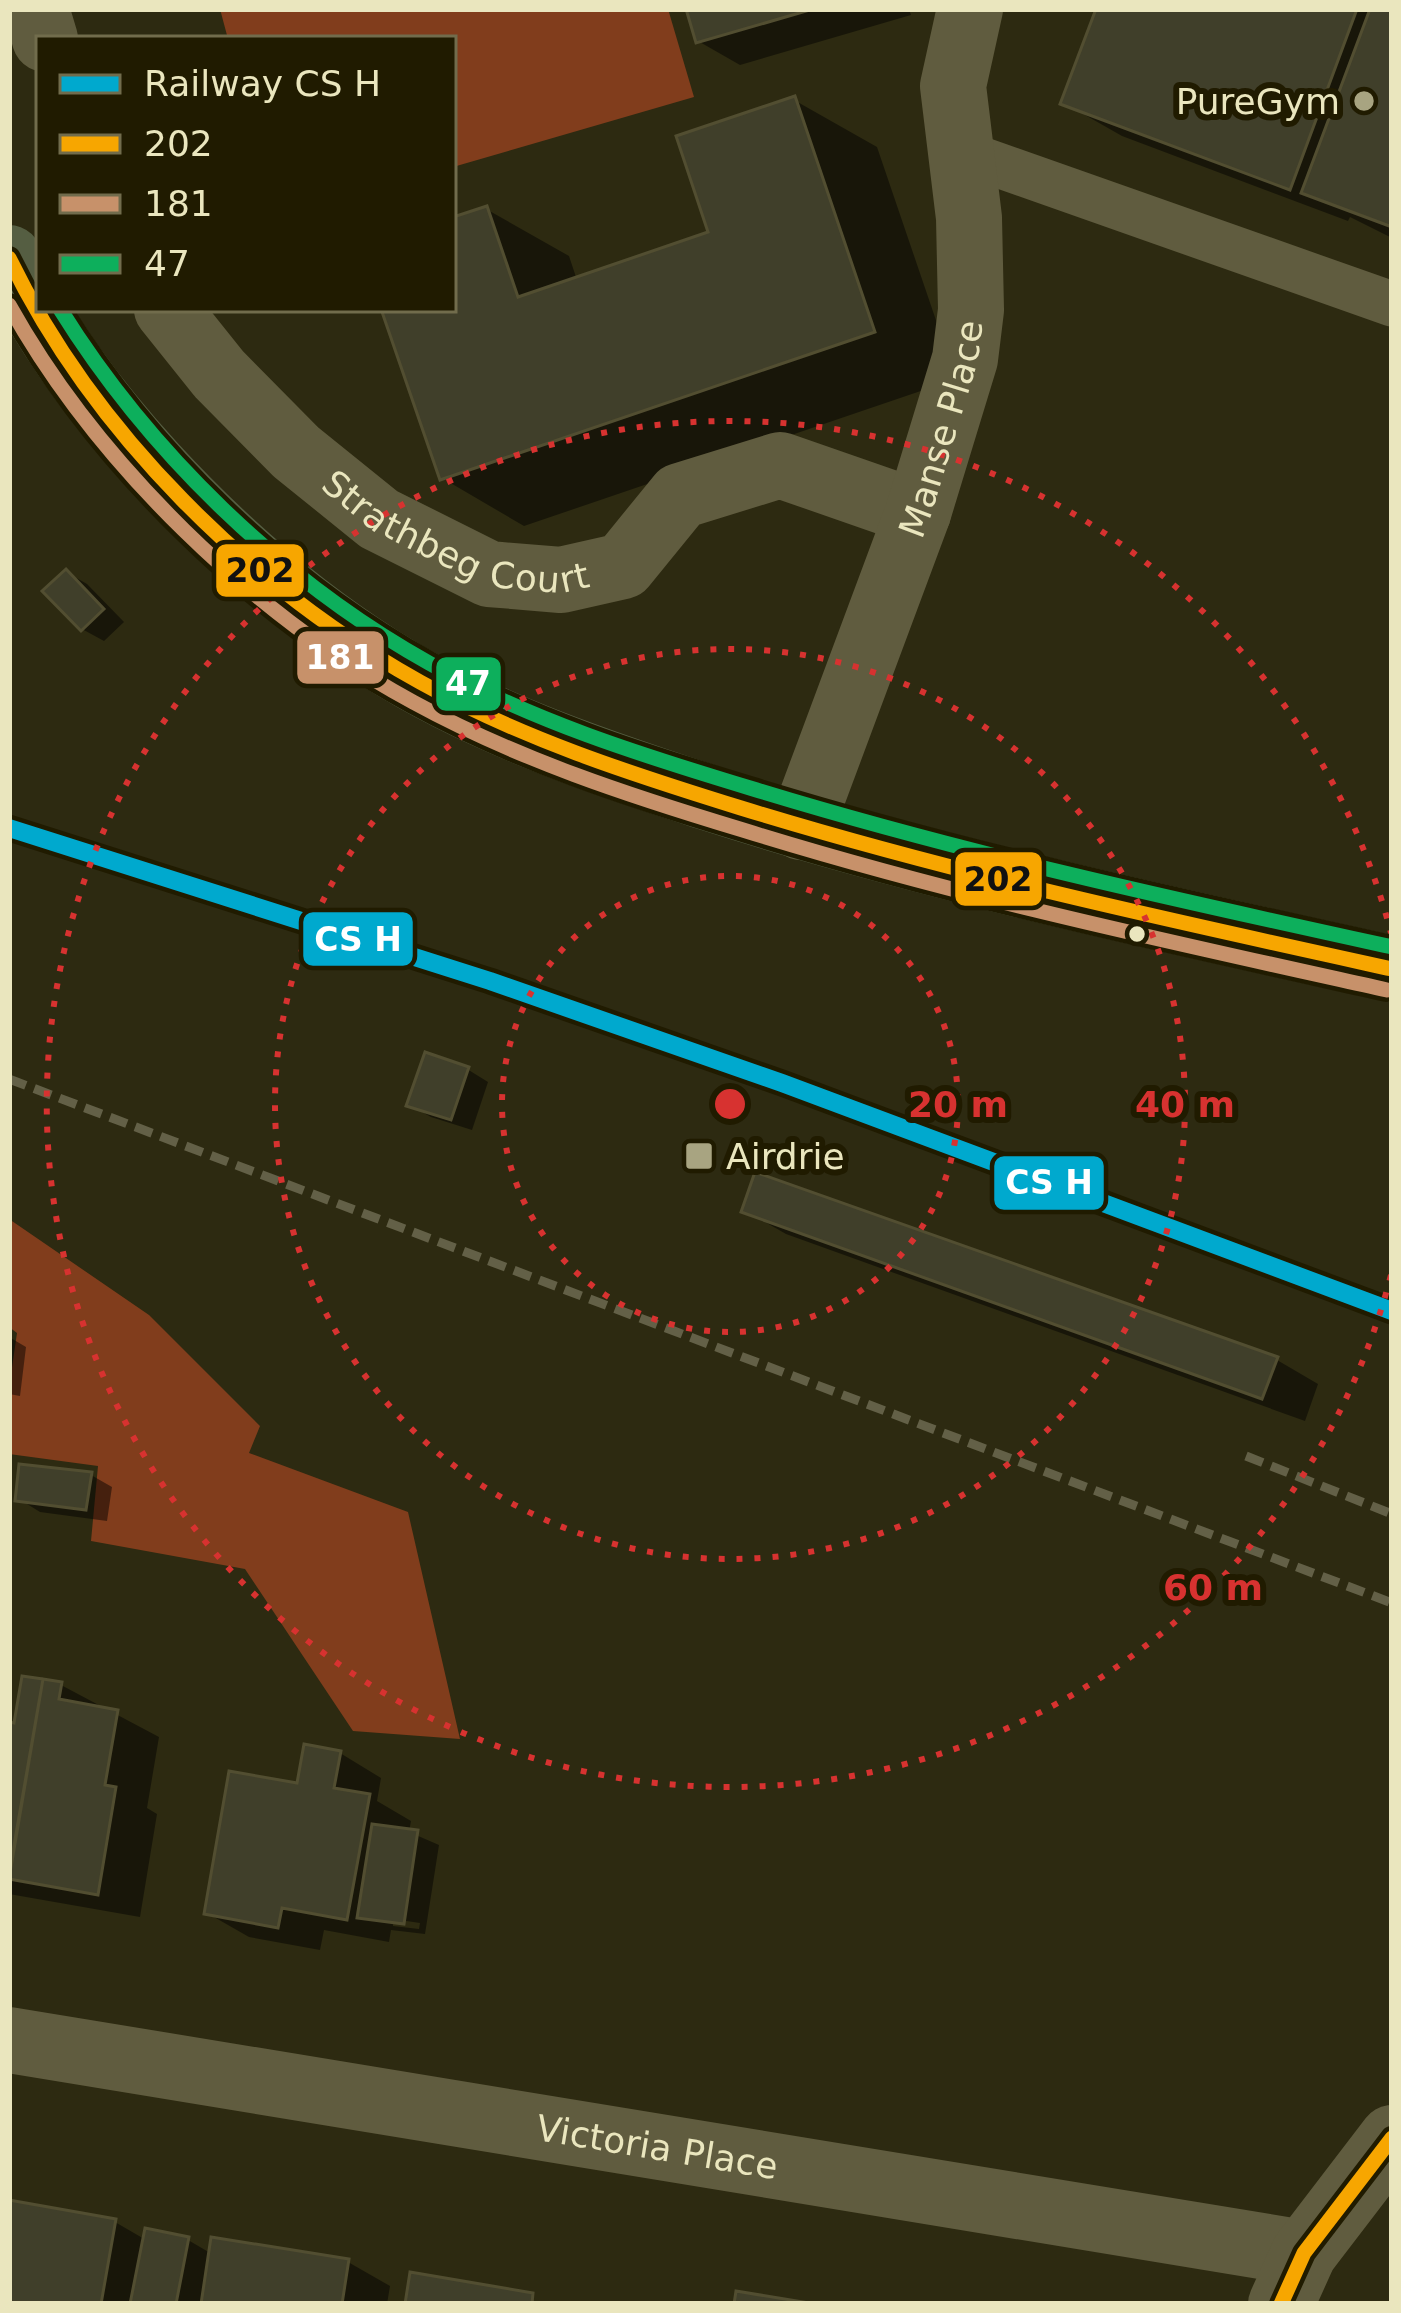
<svg xmlns="http://www.w3.org/2000/svg" width="1401" height="2313" font-family="'DejaVu Sans',sans-serif">
	<style>
		.green { fill: #813d1c }
		.shadow { fill: #0007; fill-rule: evenodd }
		.building { fill: #403f2a; stroke: #524e31; stroke-width: 3 }
		.lines { fill: none; stroke-linecap: round; stroke-linejoin: round }
		.lane { stroke: #605c3f; stroke-width: 45 }
		.street { stroke: #605c3f; stroke-width: 66 }
		.secondary { stroke: #605c3f; stroke-width: 66 }
		.primary { stroke: #555e42; stroke-width: 66 }
		.rail { stroke: #636047; stroke-width: 9; stroke-dasharray: 18 9; stroke-linecap: butt }
		.bus-1-casing { stroke: #201b00; stroke-width: 24 }
		.bus-2-casing { stroke: #201b00; stroke-width: 24 }
		.bus-3-casing { stroke: #201b00; stroke-width: 24 }
		.bus-1 { stroke: #f7a600; stroke-width: 15 }
		.bus-2 { stroke: #c7916a; stroke-width: 15 }
		.bus-3 { stroke: #0daf5c; stroke-width: 15 }
		.rail-1-casing { stroke: #201b00; stroke-width: 27 }
		.rail-1 { stroke: #00a9ce; stroke-width: 18 }
		.ring { fill: none; stroke: #d73230; stroke-width: 6; stroke-dasharray: 6 12 }
		.poi-dot { fill: #a8a481; stroke: #201b00; stroke-width: 4.5 }
		.bus-dot { fill: #eae6be; stroke: #201b00; stroke-width: 4.5 }
		.labels { text-anchor: middle; stroke-width: 12; stroke-linejoin: round; paint-order: stroke }
		.poi-label { font-size: 36px; fill: #eae6be; stroke: #201b00; text-anchor: end }
		.street-label { font-size: 36px; fill: #eae6be; stroke: #201b00 }
		.centre { fill: #d73230; stroke: #201b00; stroke-width: 6 }
		.ring-label { font-size: 36px; text-anchor: middle; font-weight: bold; fill: #d73230; stroke: #201b00; stroke-width: 12; stroke-linejoin: round; paint-order: stroke }
		.line-badge { stroke: #201b00; stroke-width: 4.5 }
		.badge-label { font-size: 33px; text-anchor: middle; font-weight: bold; fill: #fff }
		.pale-badge-label { font-size: 33px; text-anchor: middle; font-weight: bold; fill: #111 }
	</style>
	<rect width="100%" height="100%" fill="#2d2a11"/>
	<path class="green" d="M220,9H668L694,97L453,167V39H228Z
		M9,1219L149,1315L260,1426L249,1453L408,1512L460,1739L353,1731L245,1569L91,1541L98,1466L9,1454V1388L17,1333L9,1327Z"/>
	<path class="shadow" d="M689,9H909L911,15L740,65L698,41Z
		M1099,9H1392V238L1350,217L1348,221L1122,136L1064,103Z
		M794,100L877,147L956,379L524,526L442,478L384,309H453V220L486,209L569,256L577,280L712,234Z
		M66,572L87,584L124,622L104,641L82,629Z
		M467,1069L488,1082L472,1130L431,1117L410,1105Z
		M744,1210L1277,1360L1318,1384L1305,1421L786,1234Z
		M9,1337L26,1347L20,1396L9,1394Z
		M91,1475L112,1487L107,1521L40,1512L19,1499Z
		M25,1680L61,1685L159,1737L147,1808L157,1814L140,1917L9,1894V1725L17,1726Z
		M340,1753L381,1778L377,1801L411,1821L409,1832L439,1845L425,1934L391,1930L389,1942L324,1930L320,1950L249,1937L207,1913L299,1786ZM393,1919L420,1923L419,1929L393,1926Z
		M9,2203L115,2222L146,2240H188L212,2254L348,2262L390,2286L387,2304H9Z"/>
	<path class="building" d="M686,9H813L696,43Z
		M1096,9H1357L1290,190L1060,104Z
		M1370,9H1392V227L1301,193Z
		M795,96L875,332L440,480L381,309H453V217L487,206L518,297L708,232L676,136Z
		M66,569L104,609L81,631L42,591Z
		M425,1052L469,1067L451,1120L406,1106Z
		M755,1172L1278,1357L1262,1399L741,1212Z
		M19,1464L92,1472L86,1510L15,1501Z
		M22,1676L43,1679L9,1874V1722L14,1723Z
		M43,1679L62,1682L59,1699L118,1710L105,1785L116,1787L98,1895L9,1879Z
		M304,1744L341,1751L334,1788L370,1794L347,1920L282,1908L278,1928L204,1914L229,1771L297,1783Z
		M372,1824L418,1830L404,1924L357,1918Z
		M9,2200L116,2219L101,2304H9Z
		M145,2228L189,2237L176,2304H130Z
		M211,2237L349,2259L342,2304H201Z
		M410,2272L533,2293L532,2304H405Z
		M736,2291L815,2304H734Z"/>
	<g class="lines">
		<path class="lane" d="M961,152L1392,304"/>
		<g class="street">
			<path d="M36,9L45,39"/>
			<path id="s1" d="M167,309L219,374L296,452L379,519L489,574L561,580L623,566L680,496L780,465L918,513"/>
			<path id="s2" d="M801,827L918,513L965,359L971,310L969,218L953,86L970,9"/>
		</g>
		<g class="secondary">
			<path id="s3" d="M9,2040L1304,2253"/>
			<path d="M1281,2304L1304,2253L1392,2138"/>
		</g>
		<path class="primary" d="M9,258C43,334 98,405 154,466C222,540 296,605 381,659C481,723 594,760 706,797C930,869 1162,918 1392,969"/>
		<path class="rail" d="M9,1079L1392,1603
			M1246,1456L1392,1514"/>
		<g class="bus-1-casing">
			<path id="bus-1" d="M9,258C94,433 251,588 420,682C520,738 631,774 741,808C955,874 1173,921 1392,969
				M1281,2304L1304,2253L1392,2138"/>
		</g>
		<g class="bus-2-casing">
			<path id="bus-2" d="M9,305C97,463 254,616 413,702C517,759 630,796 743,830C955,896 1171,942 1387,990"/>
		</g>
		<g class="bus-3-casing">
			<path id="bus-3" d="M60,309C149,452 282,581 429,663C529,720 641,755 750,788C961,853 1177,900 1392,947"/>
		</g>
		<use href="#bus-1" class="bus-1"/>
		<use href="#bus-2" class="bus-2"/>
		<use href="#bus-3" class="bus-3"/>
		<g class="rail-1-casing">
			<path id="rail-1" d="M9,828L490,981L782,1083L1392,1311"/>
		</g>
		<use href="#rail-1" class="rail-1"/>
	</g>
	<g class="ring">
		<circle cx="730" cy="1104" r="228"/>
		<circle cx="730" cy="1104" r="455"/>
		<path d="M1391 1275A683 683 0 1 1 1391 933"/>
	</g>
	<g class="poi-dot">
		<circle cx="1364" cy="101" r="12"/>
		<rect x="684" y="1141" width="30" height="30" rx="6"/>
	</g>
	<circle class="bus-dot" cx="1137" cy="934" r="10"/>
	<g class="labels">
		<g class="poi-label">
			<text x="1340" y="114">PureGym</text>
			<text x="726" y="1169" text-anchor="start">Airdrie</text>
		</g>
		<g class="street-label">
			<text dy="13" stroke="none"><textPath href="#s2" startOffset="423">Manse Place</textPath></text>
			<text dy="13" stroke="none"><textPath href="#s1" startOffset="378">Strathbeg Court</textPath></text>
			<text dy="13" stroke="none"><textPath href="#s3" startOffset="657">Victoria Place</textPath></text>
		</g>
	</g>
	<circle cx="730" cy="1104" r="18" class="centre"/>
	<g class="ring-label">
		<text x="958" y="1117">20 m</text>
		<text x="1185" y="1117">40 m</text>
		<text x="1213" y="1600">60 m</text>
	</g>
	<g class="line-badge">
		<rect x="214" y="542" width="92" height="57" rx="12" fill="#f7a600"/>
		<rect x="295" y="629" width="91" height="57" rx="12" fill="#c7916a"/>
		<rect x="434" y="655" width="69" height="58" rx="12" fill="#0daf5c"/>
		<rect x="953" y="850" width="91" height="58" rx="12" fill="#f7a600"/>
		<rect x="301" y="910" width="114" height="58" rx="12" fill="#00a9ce"/>
		<rect x="992" y="1154" width="114" height="58" rx="12" fill="#00a9ce"/>
	</g>
	<g class="badge-label">
		<text x="340" y="669">181</text>
		<text x="468" y="695">47</text>
		<text x="358" y="951">CS H</text>
		<text x="1049" y="1194">CS H</text>
	</g>
	<g class="pale-badge-label">
		<text x="260" y="582">202</text>
		<text x="998" y="891">202</text>
	</g>
	<rect width="1401" height="2313" fill="none" stroke="#eae6be" stroke-width="24"/>
	<rect x="36" y="36" width="420" height="276" fill="#201b00" stroke="#716c4c" stroke-width="3"/>
	<rect x="60" y="75" width="60" height="18" fill="#00a9ce" stroke="#716c4c" stroke-width="3"/>
	<text x="144" y="96" font-size="36" fill="#eae6be">Railway CS H</text>
	<rect x="60" y="135" width="60" height="18" fill="#f7a600" stroke="#716c4c" stroke-width="3"/>
	<text x="144" y="156" font-size="36" fill="#eae6be">202</text>
	<rect x="60" y="195" width="60" height="18" fill="#c7916a" stroke="#716c4c" stroke-width="3"/>
	<text x="144" y="216" font-size="36" fill="#eae6be">181</text>
	<rect x="60" y="255" width="60" height="18" fill="#0daf5c" stroke="#716c4c" stroke-width="3"/>
	<text x="144" y="276" font-size="36" fill="#eae6be">47</text>
</svg>
